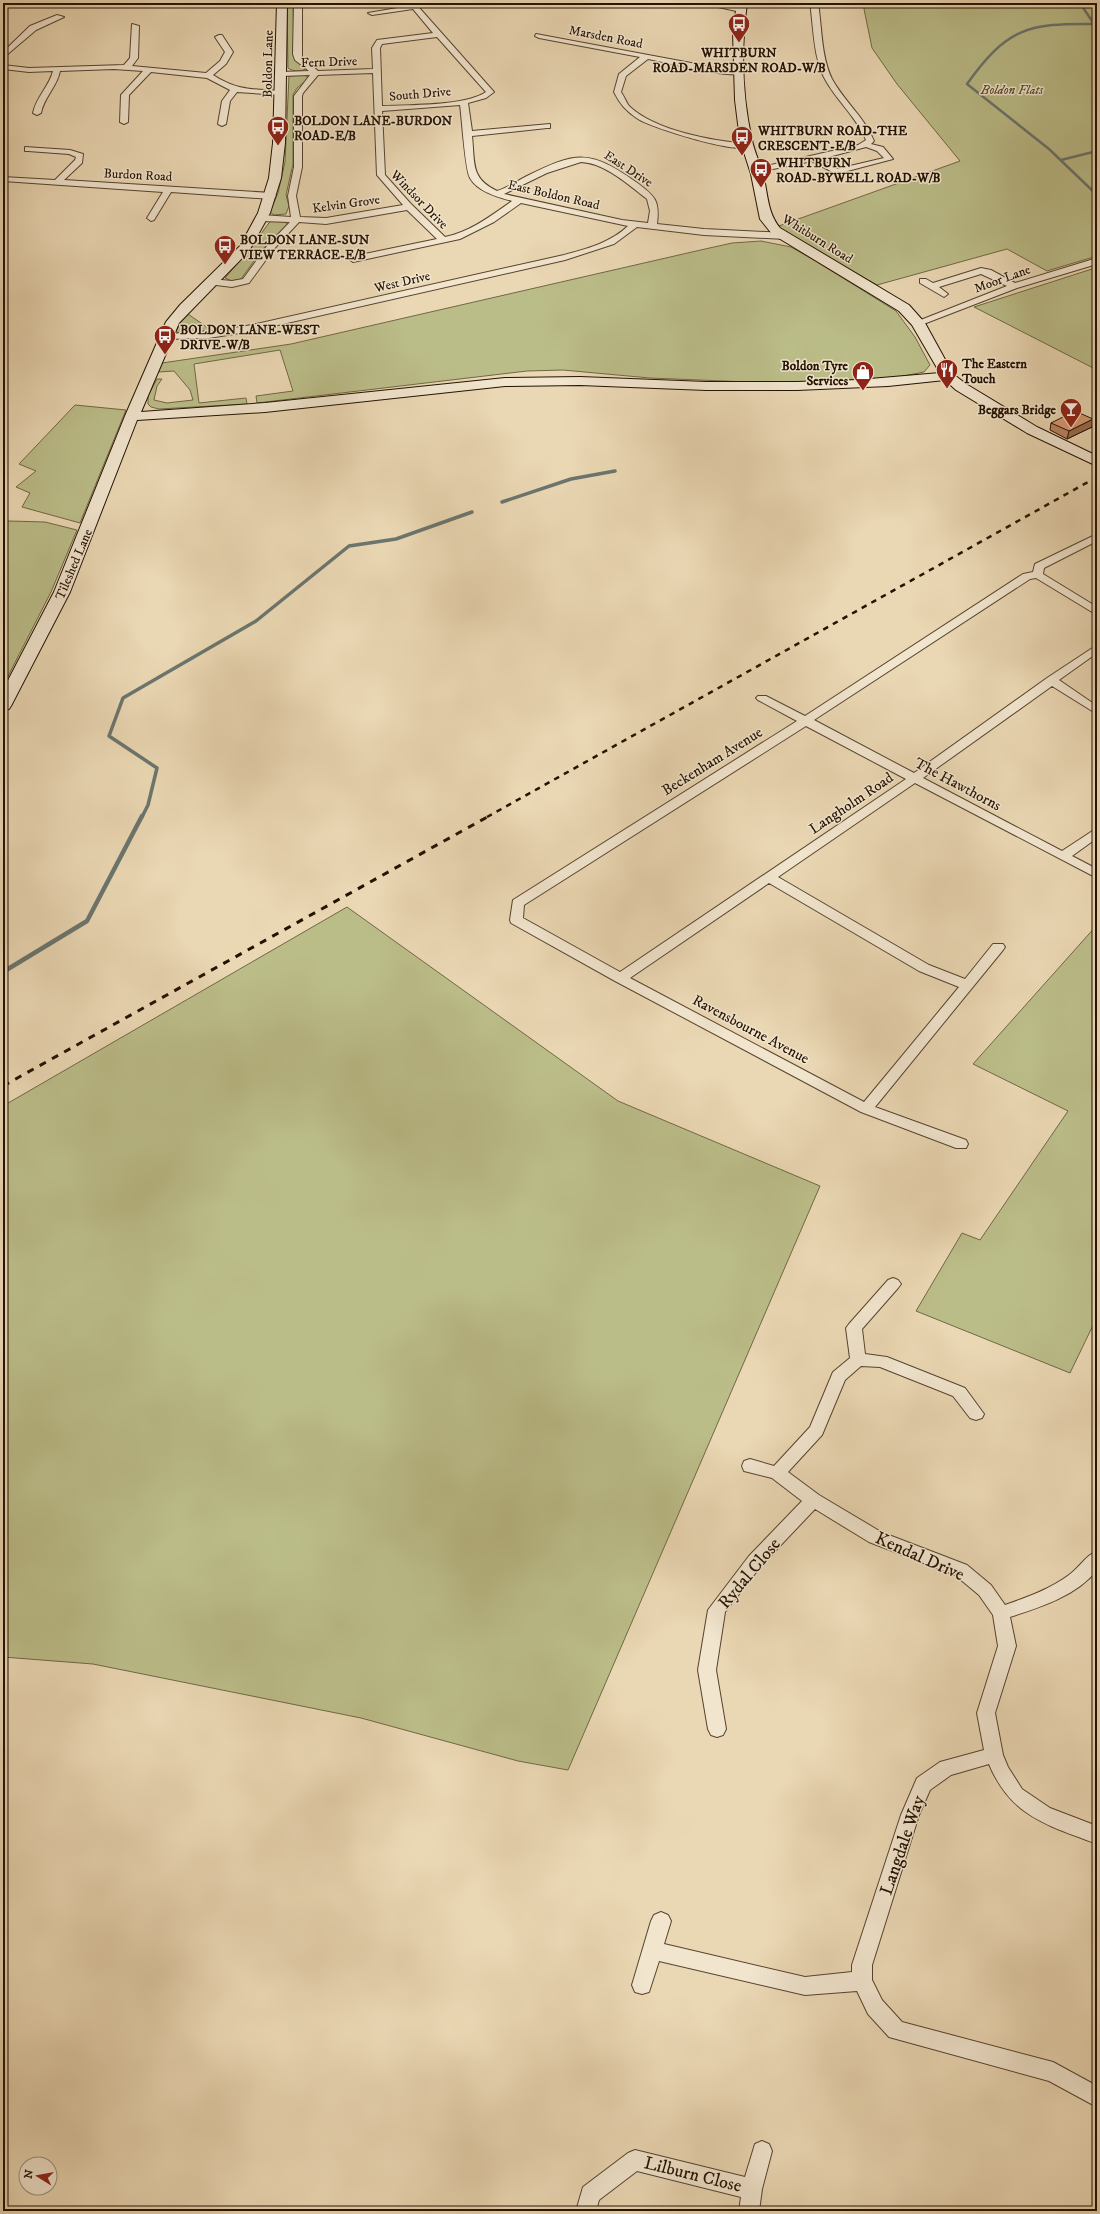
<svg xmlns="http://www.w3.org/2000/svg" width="1100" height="2214" font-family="'IM FELL DW Pica',serif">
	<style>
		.green { fill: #bbbd89; stroke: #706845 }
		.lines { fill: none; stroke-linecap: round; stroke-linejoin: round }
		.stream-far2 { stroke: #6b756e; stroke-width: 2.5 }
		.stream-far1 { stroke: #6b756e; stroke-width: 3.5 }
		.stream { stroke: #6b756e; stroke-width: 4.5 }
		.street-casing { stroke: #56432e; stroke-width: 2 }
		.secondary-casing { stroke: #241201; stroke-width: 2 }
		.street { fill: #f1e5ce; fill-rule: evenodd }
		.secondary { fill: #f1e5ce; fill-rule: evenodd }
		.rail-far1 { stroke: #241201; stroke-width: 2.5; stroke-dasharray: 5.5 5.5; stroke-linecap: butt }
		.rail { stroke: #241201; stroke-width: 3; stroke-dasharray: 7 7; stroke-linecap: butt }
		.wall { fill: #bb8463; stroke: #241201 }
		.shaded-wall { fill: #986c50; stroke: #241201 }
		.building { fill: #d99a73; stroke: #241201 }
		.labels { text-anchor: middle; stroke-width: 3; stroke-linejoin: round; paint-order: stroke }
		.far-street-label { font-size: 13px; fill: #241201; stroke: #f1e5ce }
		.far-poi-label { font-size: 13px; font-weight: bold; fill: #241201; stroke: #f1e5ce; text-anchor: start }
		.far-park-label { font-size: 13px; font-style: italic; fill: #594e31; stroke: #f1e5ce }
		.street-label { font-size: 15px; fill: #241201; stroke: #f1e5ce }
		.near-street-label { font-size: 18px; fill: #241201; stroke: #f1e5ce }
	</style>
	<rect width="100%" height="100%" fill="#ead7b3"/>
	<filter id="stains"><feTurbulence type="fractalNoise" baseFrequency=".005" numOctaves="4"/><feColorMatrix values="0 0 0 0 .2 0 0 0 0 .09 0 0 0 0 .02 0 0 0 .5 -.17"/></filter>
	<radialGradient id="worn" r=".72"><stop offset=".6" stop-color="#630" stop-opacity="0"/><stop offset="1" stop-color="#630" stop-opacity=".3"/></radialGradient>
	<path class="green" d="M287,3H293L294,57L307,68C302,72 293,72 288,68Z
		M866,3H1097V256L1047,271L1007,249L877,285L776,227L960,161L897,84L872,48L864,9Z
		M305,75L309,78L297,88L293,95V164L286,195L289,206L286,214L274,215L270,212L278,193L285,162L289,76Z
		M271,220L284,221L288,225L261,251L241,279L232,281L225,278L251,248Z
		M761,241L791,247L814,260L896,311L915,337L930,365L924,372L893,378L773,383L650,378L563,370L527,371L257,403L256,396L293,391L280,350L194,364L199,403L246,398L247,404L159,409L151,407L148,404V396L157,379H162L157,386L154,400L167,403L193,400L190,390L174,371L158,372L162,363L291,344L705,249L732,243Z
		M1097,268V370L974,307L1095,268Z
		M188,314L211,330L182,333L176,332L180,323Z
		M75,405L126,410L80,523L22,507L30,493L16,487L36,471L19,464Z
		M9,521L45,522L77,530L51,592L3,686V523Z
		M347,907L618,1101L820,1186L568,1770L518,1761L361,1718L93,1664L3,1657V1106Z
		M1097,925V1317L1070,1373L916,1311L962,1233L980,1240L1068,1111L973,1064Z"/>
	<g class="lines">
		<path class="stream-far2" d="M1080,3L1094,24C1028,23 1007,28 967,84L1049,149L1097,195
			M1061,160L1097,151"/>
		<path class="stream-far1" d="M502,502L571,479L615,471
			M142,817L148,805L157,768L109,736L123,698L256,621L349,546L396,539L472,512"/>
		<path class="stream" d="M3,972L87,921L142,816"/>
		<g class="street-casing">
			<path id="street" d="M214,3H285L286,4L282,6L235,7Z
				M294,3H302V57L318,71L373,69L372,48L377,40L433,33L413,9L372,15L368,13L409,6L407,3H415L494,92L486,98L468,103L472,131L550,124V128H547L472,136C475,163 470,178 497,191C507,188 517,181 527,176C577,151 590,150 636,182C655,196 660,200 657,224L704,229L785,233L789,236L785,239L704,235L637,227L614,244L565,260L252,331L209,338L163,339V335L166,334L209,332L252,325L564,255C586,249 610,243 628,226L521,203L494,222L460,239L353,262L349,259L350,257L437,239L407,210L326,224L299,222L273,250L249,283L232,287L208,284V280L211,279L232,281L243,279L267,246L290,222L262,221L258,218L262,215L291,217L288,196L294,167V96L310,75L281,76L277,74L281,72L309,71L295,60L293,54ZM437,37L486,92C466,106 407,105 382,106L380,48L382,44ZM373,73L377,175L403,205L326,218L300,217L296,196L302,167V96L303,93L318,75ZM460,105C462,118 465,170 470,178C478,192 498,197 512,201C492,215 470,232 445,237L411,204L385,175L382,111ZM581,162C605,163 629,185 647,199L650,211L648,223L622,220L504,194L547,173Z
				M700,3H715L745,10L741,12Z
				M810,3H818C822,28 821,56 832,79C844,101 865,118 874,141L871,144L883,147L893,159L836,174L812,161L753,173V169L858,145L866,140C857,118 838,102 826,81C813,58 814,29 810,3ZM866,147L877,151L884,158L837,169L821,159Z
				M57,15L64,17L36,30L3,58V52L30,26Z
				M132,24L139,26L138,58L132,66L206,73L220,61L225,52L215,37L219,35H222L233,52L226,64L213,75C238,91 252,89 281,91L285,93L281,95L237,92L230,101L226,124L222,126L218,124L222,101L230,90L207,78L151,72L129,95L128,122L124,124L120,122L121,95L143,71L114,69L60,71C57,87 44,97 41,113L37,115L33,113C36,97 49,87 53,71L29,72L3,69V65L29,68L124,65L130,58Z
				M536,34L723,69L742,70V74C723,77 669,63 648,59L626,76L621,92C624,96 626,102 629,106C655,131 713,141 748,144L752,146C741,156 652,128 638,119C626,111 620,104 614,92L619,74L640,57L539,38L535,36Z
				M25,147L70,150L83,154L82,163L64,180L272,193L276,196L272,199L171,192L154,220L151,221L147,218L163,192L3,181V177L55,180L75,160L76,157L69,154L28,151H25Z
				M1097,258V264L1017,288L921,325L918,326L913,323L1007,286L981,274L939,287L948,294L944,297L920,283V279H926L933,283L981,268L991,270L1015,283Z
				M1097,534V541L1044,568L1043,574L1097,607V615L1036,578L1030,579L814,720L914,773L1047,678L1097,645V653L1059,680L1097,706V714L1052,686L923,778L1062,851L1097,828V838L1072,856L1097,869V878L915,783L778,877L929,965L965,979L993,944H1003L1005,947L1003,950L875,1107L966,1140L968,1144L966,1148H956L861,1112L615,981L511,923L510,920L513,900L797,721L758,700L756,698L758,696H766L805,716L1023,574L1033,572L1035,564ZM806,726L906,779L620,972L523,918L524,905ZM769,883L919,971L959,987L864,1102L630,978Z
				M893,1278L898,1280L901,1284L898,1288L862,1329L865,1354L887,1357L965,1388L984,1414L982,1418L976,1420L970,1418L953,1396L880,1367L861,1366L845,1380L822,1435L788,1472L819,1495L881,1532L967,1565L991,1585L1005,1605C1028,1597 1050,1589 1069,1575C1079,1568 1086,1555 1097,1551V1570C1076,1596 1041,1607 1010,1617L1016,1646L995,1713L1003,1755L1008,1767L1022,1789L1050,1808L1097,1826V1844C1048,1825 1011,1817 989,1764L951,1775L930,1790L919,1815L872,1965V1980L882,2000L902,2022L1053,2062L1097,2086V2107L1049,2081L889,2037L868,2014L857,1991L805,1995L659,1961L649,1992L642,1994L635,1992L632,1985L651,1921L654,1915L661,1912L668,1915L671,1921L664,1944L805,1977L852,1972V1965L901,1815L917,1778L940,1762L984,1750L977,1713L998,1646L993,1615L979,1595L955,1575L869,1542L815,1509L761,1566L725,1612L716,1670L726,1729L723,1735L717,1737L711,1735L708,1729L698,1670L708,1610L749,1556L802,1501L772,1478L744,1471L742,1466L744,1461L750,1459L774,1466L810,1427L833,1372L850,1358L846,1328L849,1324L888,1280Z
				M762,2141L769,2144L772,2151L762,2189L759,2211H739L741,2197L637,2171L599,2200L596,2211H576L583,2187L628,2153L635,2150L745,2177L755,2144Z"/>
		</g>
		<g class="secondary-casing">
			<path id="secondary" d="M277,3H287L285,143L281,178L270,213L249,251L179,323L141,412L265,403L505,378L580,377L706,382H797L858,380L940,373L912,325L899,311L772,234L760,219L751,174L740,140L735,100L733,32L737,3H747C741,47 742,96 752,140C754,151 760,163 763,174C768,194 767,212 780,228L909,305L925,323L953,374L966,384L1037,427L1097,456V466L1027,433L956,390L945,380L888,386L797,390H706L580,385L505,386L265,412L137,420L70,592L11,706L9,709L3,711V690L54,592L125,416L166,322L180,305L240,246L258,213L269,178L273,143Z"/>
		</g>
		<use href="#street" class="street"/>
		<use href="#secondary" class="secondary"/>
		<path class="rail-far1" d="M487,817L1097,477"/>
		<path class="rail" d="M3,1086L489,816"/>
	</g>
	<path class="wall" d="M1051,423L1092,427L1067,439L1050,430Z"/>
	<path class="shaded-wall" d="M1093,419L1092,427L1067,439L1069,431Z"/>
	<path class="building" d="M1075,411L1093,419L1069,431L1051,423Z"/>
	<defs>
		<g id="bus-pin" transform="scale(1.15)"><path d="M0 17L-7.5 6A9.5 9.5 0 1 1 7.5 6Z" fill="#8f2418" stroke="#f1e5ce"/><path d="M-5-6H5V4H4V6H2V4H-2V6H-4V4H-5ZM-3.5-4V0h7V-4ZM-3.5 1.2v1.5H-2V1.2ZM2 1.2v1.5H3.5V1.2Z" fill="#fff"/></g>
		<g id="restaurant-pin" transform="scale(1.15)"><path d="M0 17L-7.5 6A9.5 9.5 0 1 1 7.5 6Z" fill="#8f2418" stroke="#f1e5ce"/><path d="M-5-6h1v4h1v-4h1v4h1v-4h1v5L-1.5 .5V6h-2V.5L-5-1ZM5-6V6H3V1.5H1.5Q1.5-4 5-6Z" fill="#fff"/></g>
		<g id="shop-pin" transform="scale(1.15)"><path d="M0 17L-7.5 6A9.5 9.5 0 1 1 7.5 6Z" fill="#8f2418" stroke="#f1e5ce"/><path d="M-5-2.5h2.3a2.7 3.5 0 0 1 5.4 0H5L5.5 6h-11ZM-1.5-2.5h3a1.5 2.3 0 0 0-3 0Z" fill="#fff"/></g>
		<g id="bar-pin" transform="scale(1.15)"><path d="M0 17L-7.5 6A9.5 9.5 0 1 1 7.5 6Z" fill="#8f2418" stroke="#f1e5ce"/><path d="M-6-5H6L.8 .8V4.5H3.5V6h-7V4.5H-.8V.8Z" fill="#fff"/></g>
	</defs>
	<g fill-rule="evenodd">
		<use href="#bus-pin" x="739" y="24"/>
		<use href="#bus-pin" x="278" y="127"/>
		<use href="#bus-pin" x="742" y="137"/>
		<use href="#bus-pin" x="761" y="169"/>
		<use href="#bus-pin" x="225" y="246"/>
		<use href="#bus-pin" x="165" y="336"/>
		<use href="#restaurant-pin" x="947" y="370"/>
		<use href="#shop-pin" x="863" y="372"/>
		<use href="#bar-pin" x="1071" y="409"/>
	</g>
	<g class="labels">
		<g class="far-street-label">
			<text transform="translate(606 36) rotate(11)" y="5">Marsden Road</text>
			<text transform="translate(329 61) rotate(-2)" y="5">Fern Drive</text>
			<text transform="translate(267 64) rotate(-89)" y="5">Boldon Lane</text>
			<text transform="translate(420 93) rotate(-5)" y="5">South Drive</text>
			<text transform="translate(629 168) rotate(33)" y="5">East Drive</text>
			<text transform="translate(138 174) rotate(3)" y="5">Burdon Road</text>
			<text transform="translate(554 194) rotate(13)" y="5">East Boldon Road</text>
			<text transform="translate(420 199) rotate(46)" y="5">Windsor Drive</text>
			<text transform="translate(346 203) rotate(-8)" y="5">Kelvin Grove</text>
			<text transform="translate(818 238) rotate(32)" y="5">Whitburn Road</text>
			<text transform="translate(1002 278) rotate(-20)" y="5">Moor Lane</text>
			<text transform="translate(402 281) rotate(-13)" y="5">West Drive</text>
			<text transform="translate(73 564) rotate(-67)" y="5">Tileshed Lane</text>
		</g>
		<g class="far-poi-label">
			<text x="739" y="57" text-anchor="middle">WHITBURN<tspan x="739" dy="15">ROAD-MARSDEN ROAD-W/B</tspan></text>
			<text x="294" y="125">BOLDON LANE-BURDON<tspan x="294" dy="15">ROAD-E/B</tspan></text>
			<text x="758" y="135">WHITBURN ROAD-THE<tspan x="758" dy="15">CRESCENT-E/B</tspan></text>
			<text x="776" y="167">WHITBURN<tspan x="776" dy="15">ROAD-BYWELL ROAD-W/B</tspan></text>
			<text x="240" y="244">BOLDON LANE-SUN<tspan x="240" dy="15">VIEW TERRACE-E/B</tspan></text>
			<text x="180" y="334">BOLDON LANE-WEST<tspan x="180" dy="15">DRIVE-W/B</tspan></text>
			<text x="962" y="368">The Eastern<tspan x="962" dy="15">Touch</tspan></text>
			<text x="848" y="370" text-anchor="end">Boldon Tyre<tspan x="848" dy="15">Services</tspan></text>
			<text x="1056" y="414" text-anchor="end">Beggars Bridge</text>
		</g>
		<g class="far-park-label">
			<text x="1012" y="94">Boldon Flats</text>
		</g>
		<g class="street-label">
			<text transform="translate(712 761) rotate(-32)" y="5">Beckenham Avenue</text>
			<text transform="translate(958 784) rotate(28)" y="5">The Hawthorns</text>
			<text transform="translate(851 803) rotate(-34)" y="5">Langholm Road</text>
			<text transform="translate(751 1029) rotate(28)" y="5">Ravensbourne Avenue</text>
		</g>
		<g class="near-street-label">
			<text transform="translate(920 1556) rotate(24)" y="6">Kendal Drive</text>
			<text transform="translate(749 1573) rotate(-50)" y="6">Rydal Close</text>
			<text transform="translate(902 1845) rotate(-71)" y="6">Langdale Way</text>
			<text transform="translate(693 2174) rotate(14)" y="6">Lilburn Close</text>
		</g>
	</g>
	<rect width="1100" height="2214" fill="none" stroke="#ead7b3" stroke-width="16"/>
	<rect x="4" y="4" width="1092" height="2206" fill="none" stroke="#241201" stroke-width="2"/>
	<rect x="8" y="8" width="1084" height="2198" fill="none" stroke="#241201"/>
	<g transform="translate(38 2176) rotate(281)"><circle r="19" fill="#f1e5ce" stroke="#9f917c"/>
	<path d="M0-3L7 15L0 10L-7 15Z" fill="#8f2418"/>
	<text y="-6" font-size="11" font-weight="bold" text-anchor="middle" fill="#241201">N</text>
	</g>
	<rect width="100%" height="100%" filter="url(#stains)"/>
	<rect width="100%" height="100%" fill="url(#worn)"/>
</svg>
